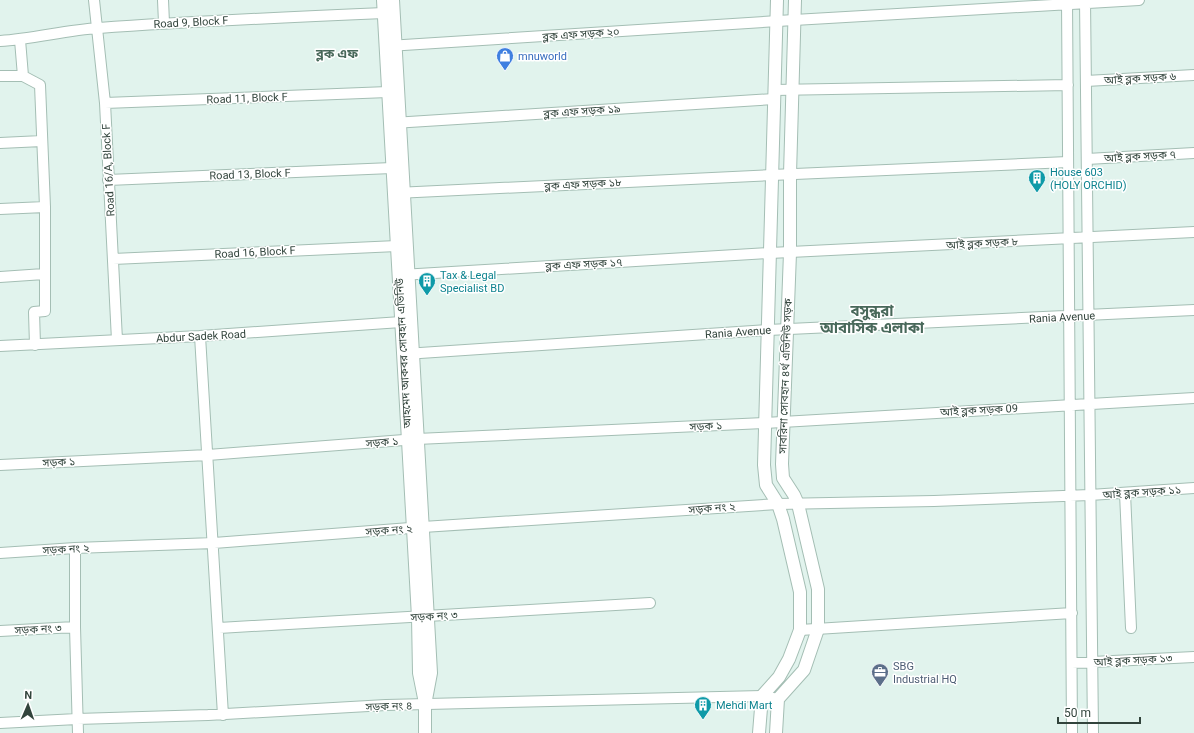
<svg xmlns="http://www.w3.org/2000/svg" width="1194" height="733" font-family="Roboto,'Noto Sans Bengali',sans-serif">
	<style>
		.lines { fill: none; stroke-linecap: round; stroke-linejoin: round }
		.minor-casing { stroke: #a4beb4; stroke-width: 12 }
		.tertiary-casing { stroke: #a4beb4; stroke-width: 14 }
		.minor { stroke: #fff; stroke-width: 10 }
		.tertiary { stroke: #fff; stroke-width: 12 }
		.labels { text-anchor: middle; stroke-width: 3; stroke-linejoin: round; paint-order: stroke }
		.street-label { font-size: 11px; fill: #32443c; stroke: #fff }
		.shop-label { font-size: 11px; fill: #366cbe; stroke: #fff; text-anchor: start }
		.culture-label { font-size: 11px; fill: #0d838f; stroke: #fff; text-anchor: start }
		.service-label { font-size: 11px; fill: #4e5e75; stroke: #fff; text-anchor: start }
		.quarter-label { font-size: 13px; font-weight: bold; fill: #48685a; stroke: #fff }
		.district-label { font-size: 15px; font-weight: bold; fill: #48685a; stroke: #fff }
	</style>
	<rect width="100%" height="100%" fill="#e1f3ed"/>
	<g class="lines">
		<g class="minor-casing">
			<path id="minor" d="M94,0L105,103L117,340
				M163,0L164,23
				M1067,0L1072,733
				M1085,0L1093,733
				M20,40L23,76
				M0,41C33,39 66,30 99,28C194,21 289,17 384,13
				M388,46L794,20L1139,0
				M0,76H23L40,85L45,207V311L34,312L35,345
				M1086,81L1194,75
				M774,90L1068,85
				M105,103L388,92
				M393,123L774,99
				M0,143L42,141
				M1087,159L1194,153
				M108,180L392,168
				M396,193L772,175L1068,162
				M0,209L45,207
				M113,259L397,246
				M401,275L770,253L1194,232
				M0,277L44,274
				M200,336L223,715
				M0,346L200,336L401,322
				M405,354L768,330L1194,310
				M0,465L208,455L417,439L765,423L1194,398
				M1125,493L1131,628
				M75,548V627L78,733
				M0,553L75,548L214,543L423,527L778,504L934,501L1090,495L1194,488
				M219,628L650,603
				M800,630L1072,613
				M0,631L75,627
				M1072,663L1194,657
				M0,723L77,719L208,715L386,705L762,696L778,699"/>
		</g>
		<g class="tertiary-casing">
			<path id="tertiary" d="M383,0L418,617L419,673L424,698
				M393,0L431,673L425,705V733
				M759,733L762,696L779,677L789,659L800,630V592L783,519L778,504L766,485L764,465L777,0
				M776,733L778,699L804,670L818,629V589L798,504L794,495L783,478L782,464L790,253V174L795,0"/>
		</g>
		<use href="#minor" class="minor"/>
		<use href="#tertiary" class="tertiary"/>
	</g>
	<defs>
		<g id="shop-pin" transform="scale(0.9)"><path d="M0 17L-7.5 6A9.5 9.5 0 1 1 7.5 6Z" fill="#3f7fe0" stroke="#fff"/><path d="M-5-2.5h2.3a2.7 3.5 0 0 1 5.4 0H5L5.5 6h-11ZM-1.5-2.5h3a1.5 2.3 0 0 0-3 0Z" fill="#fff"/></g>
		<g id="building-pin" transform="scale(0.9)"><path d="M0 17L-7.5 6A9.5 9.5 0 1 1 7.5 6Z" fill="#0f9aa8" stroke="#fff"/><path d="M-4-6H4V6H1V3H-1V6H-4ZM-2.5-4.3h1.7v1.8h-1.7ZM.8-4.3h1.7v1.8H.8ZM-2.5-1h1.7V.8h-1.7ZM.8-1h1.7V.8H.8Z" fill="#fff"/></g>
		<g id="office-pin" transform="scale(0.9)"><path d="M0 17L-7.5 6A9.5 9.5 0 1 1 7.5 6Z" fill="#5c6f8a" stroke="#fff"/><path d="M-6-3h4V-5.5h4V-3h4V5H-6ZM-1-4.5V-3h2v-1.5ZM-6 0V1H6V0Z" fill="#fff"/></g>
	</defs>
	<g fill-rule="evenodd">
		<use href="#shop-pin" x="505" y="56"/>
		<use href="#building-pin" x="1037" y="178"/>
		<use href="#building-pin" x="427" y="281"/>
		<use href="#office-pin" x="880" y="672"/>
		<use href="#building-pin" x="703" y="705"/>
	</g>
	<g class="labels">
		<g class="street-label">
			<text transform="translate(191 22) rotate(-3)" y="4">Road 9, Block F</text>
			<text transform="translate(581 34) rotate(-4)" y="4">ব্লক এফ সড়ক ২০</text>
			<text transform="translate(1140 78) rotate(-3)" y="4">আই ব্লক সড়ক ৬</text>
			<text transform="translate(247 98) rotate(-2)" y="4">Road 11, Block F</text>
			<text transform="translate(582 111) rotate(-4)" y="4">ব্লক এফ সড়ক ১৯</text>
			<text transform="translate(1140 156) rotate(-3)" y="4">আই ব্লক সড়ক ৭</text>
			<text transform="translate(108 170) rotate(-93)" y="4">Road 16/A, Block F</text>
			<text transform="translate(250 174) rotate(-2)" y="4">Road 13, Block F</text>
			<text transform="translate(583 184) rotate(-3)" y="4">ব্লক এফ সড়ক ১৮</text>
			<text transform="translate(982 243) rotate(-3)" y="4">আই ব্লক সড়ক ৮</text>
			<text transform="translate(255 252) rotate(-3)" y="4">Road 16, Block F</text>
			<text transform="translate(584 264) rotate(-3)" y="4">ব্লক এফ সড়ক ১৭</text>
			<text transform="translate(1062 317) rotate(-3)" y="4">Rania Avenue</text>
			<text transform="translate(738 332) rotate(-4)" y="4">Rania Avenue</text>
			<text transform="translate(201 336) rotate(-3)" y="4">Abdur Sadek Road</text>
			<text transform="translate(403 353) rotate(-93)" y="4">আহমেদ আকবর সোবহান এভিনিউ</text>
			<text transform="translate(785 376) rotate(-88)" y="4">সাবরিনা সোবহান ৪র্থ এভিনিউ সড়ক</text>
			<text transform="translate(979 410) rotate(-3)" y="4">আই ব্লক সড়ক 09</text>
			<text transform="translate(706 426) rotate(-3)" y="4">সড়ক ১</text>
			<text transform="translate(382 442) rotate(-4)" y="4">সড়ক ১</text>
			<text transform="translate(59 462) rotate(-3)" y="4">সড়ক ১</text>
			<text transform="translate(1142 492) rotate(-4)" y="4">আই ব্লক সড়ক ১১</text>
			<text transform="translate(712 508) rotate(-4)" y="4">সড়ক নং ২</text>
			<text transform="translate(389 530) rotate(-4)" y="4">সড়ক নং ২</text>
			<text transform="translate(66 549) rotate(-3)" y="4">সড়ক নং ২</text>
			<text transform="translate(434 616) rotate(-3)" y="4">সড়ক নং ৩</text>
			<text transform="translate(38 629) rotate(-3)" y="4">সড়ক নং ৩</text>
			<text transform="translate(1133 660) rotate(-3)" y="4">আই ব্লক সড়ক ১৩</text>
			<text transform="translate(389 706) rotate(-2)" y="4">সড়ক নং ৪</text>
		</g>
		<g class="shop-label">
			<text x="518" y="60">mnuworld</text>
		</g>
		<g class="culture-label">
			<text x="1050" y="176">House 603<tspan x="1050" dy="13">(HOLY ORCHID)</tspan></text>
			<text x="440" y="279">Tax &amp; Legal<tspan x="440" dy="13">Specialist BD</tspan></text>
			<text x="716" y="709">Mehdi Mart</text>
		</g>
		<g class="service-label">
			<text x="893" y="670">SBG<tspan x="893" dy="13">Industrial HQ</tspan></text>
		</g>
		<g class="quarter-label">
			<text x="337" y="58">ব্লক এফ</text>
		</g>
		<g class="district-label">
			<text x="872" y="316">বসুন্ধরা<tspan x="872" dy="17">আবাসিক এলাকা</tspan></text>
		</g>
	</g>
	<g transform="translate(28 705) rotate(2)" stroke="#ffffff" stroke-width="3" paint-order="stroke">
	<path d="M0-3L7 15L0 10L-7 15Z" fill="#32443c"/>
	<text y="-6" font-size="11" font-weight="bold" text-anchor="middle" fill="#32443c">N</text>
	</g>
	<path d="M1058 717v6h82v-6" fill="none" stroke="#32443c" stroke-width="2"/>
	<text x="1064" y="717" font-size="12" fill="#32443c" stroke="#ffffff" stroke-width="3" paint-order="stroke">50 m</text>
</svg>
